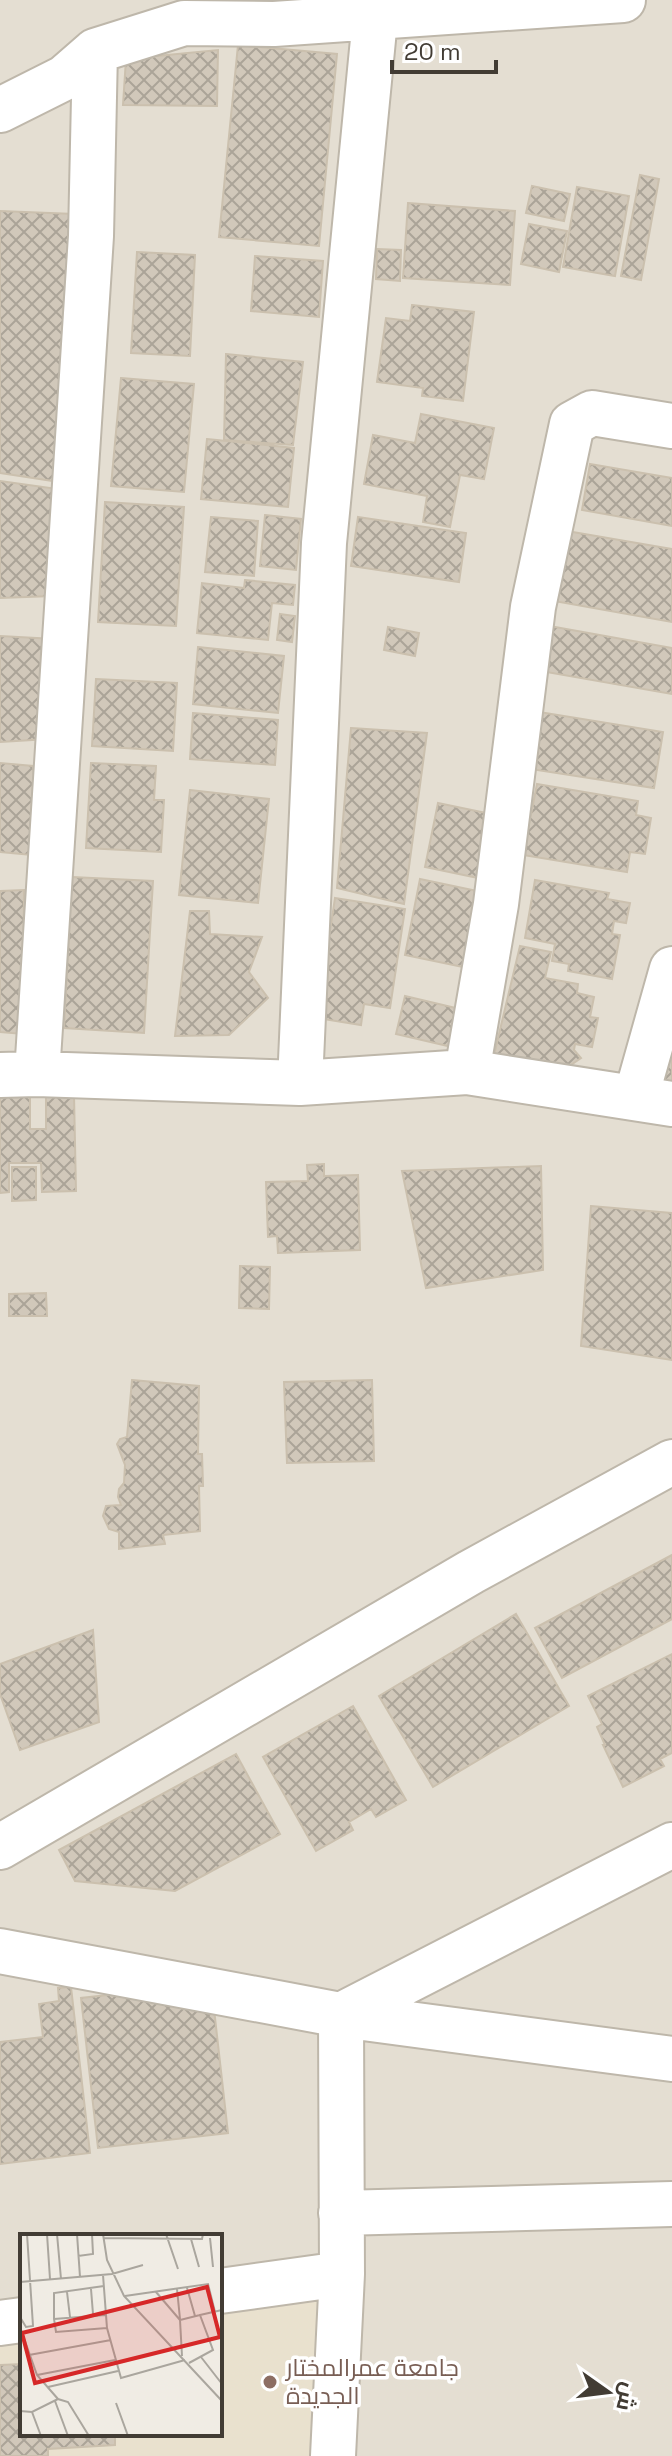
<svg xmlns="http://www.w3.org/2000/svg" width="672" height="2456" font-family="'Space Grotesk',Cairo,sans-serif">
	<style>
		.residential { fill: #e4ded2; fill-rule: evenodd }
		.education { fill: #e9e1ce }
		.building { fill: url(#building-cross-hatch); stroke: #cbc0ae; stroke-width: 2 }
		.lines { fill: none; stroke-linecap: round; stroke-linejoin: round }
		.minor-casing { stroke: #beb7aa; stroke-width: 48 }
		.minor { stroke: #fff; stroke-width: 44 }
		.education-dot { fill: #8d6e63; stroke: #fff; stroke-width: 3 }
		.labels { text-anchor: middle; stroke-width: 7; stroke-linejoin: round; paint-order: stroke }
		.education-label { font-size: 24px; fill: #785e54; stroke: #fff; text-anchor: start }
		.inset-road { fill: none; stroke: #aaa69e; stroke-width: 2 }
		.view { fill: #d62828; fill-opacity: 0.15; stroke: #d62828; stroke-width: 4 }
		.inset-edge { fill: none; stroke: #423c34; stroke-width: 4 }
	</style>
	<defs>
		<pattern id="building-cross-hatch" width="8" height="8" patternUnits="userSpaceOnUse" patternTransform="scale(2)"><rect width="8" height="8" fill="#d1c8ba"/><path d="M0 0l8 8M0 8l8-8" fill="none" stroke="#aba498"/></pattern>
	</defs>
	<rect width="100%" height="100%" fill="#f0ece4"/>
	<path class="residential" d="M0,0H672V2456H0ZM22,2236H220V2434H22Z"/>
	<path class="education" d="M322,2292L320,2456H0V2331L22,2328V2434H220V2304Z"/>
	<path class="building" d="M238,45L337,54L319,246L219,237Z
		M218,50L217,106L123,105L126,59Z
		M640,175L659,179L641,280L621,276Z
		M532,186L570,194L564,221L526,213Z
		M577,187L629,196L615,276L563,267Z
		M408,203L515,211L510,285L403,278Z
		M0,211L74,214L66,483L0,473Z
		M529,224L567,231L559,272L521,264Z
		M377,249L401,250L400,281L376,279Z
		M137,252L195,255L190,356L131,353Z
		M255,256L323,261L319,317L251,311Z
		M412,305L474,312L463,401L422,396L423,388L377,382L386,318L410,321Z
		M226,354L303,362L293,445L224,440Z
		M121,378L194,384L184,492L111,486Z
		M421,414L494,428L484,479L460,475L450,527L423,522L427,496L364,484L373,435L415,443Z
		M207,439L294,448L288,507L201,499Z
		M590,464L672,478V526L582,510Z
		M0,481L65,490L52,596L0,598Z
		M105,502L184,507L176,626L98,622Z
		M265,515L301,519L296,570L260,566Z
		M211,517L258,521L254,576L205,572Z
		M358,517L466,533L459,582L351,566Z
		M567,531L672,549V622L554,601Z
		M245,580L295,585L293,605L272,603L268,640L197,633L202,583L244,588Z
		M280,614L295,616L292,642L277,640Z
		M544,625L672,648V694L535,670Z
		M388,627L419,633L415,656L384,650Z
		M0,636L54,639L48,739L0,742Z
		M198,647L284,656L278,713L193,704Z
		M96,679L177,683L173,751L92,746Z
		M533,711L663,732L654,788L524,768Z
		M193,713L278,720L275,765L190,759Z
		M351,728L427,733L404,904L337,888Z
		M0,763L33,766L42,856L0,852Z
		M91,763L156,766L154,800H164L161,852L86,848Z
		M537,784L638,801L636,815L651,818L645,854L630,852L627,872L523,855Z
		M190,790L269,799L258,903L179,895Z
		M438,803L496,815L483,879L425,867Z
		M72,877L153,881L144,1033L64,1028Z
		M420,879L482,892L468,968L405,955Z
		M535,880L609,893L607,899L630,903L626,923L614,921L612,934L620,935L612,979L568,971L569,964L552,961L555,944L525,938Z
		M24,890L23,1034L0,1032V891Z
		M335,898L405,909L390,1008L364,1004L361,1025L317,1018Z
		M190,911H209L210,934L262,937L249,972L268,998L229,1035L175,1036Z
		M520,946L551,952L545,978L578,984L577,993L594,997L590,1017L598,1018L592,1047L575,1044L574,1050L581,1058L562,1071L494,1055Z
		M405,996L460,1009L452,1047L396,1034Z
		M672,1046V1082L660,1080Z
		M46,1095H74L76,1191L42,1192L41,1163H9V1192L0,1193V1096H30V1129H46Z
		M324,1164V1176L358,1175L360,1250L278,1253L277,1236L268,1237L266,1182L308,1181L307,1165Z
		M541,1166L543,1270L426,1288L402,1171Z
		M12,1167H36V1200L12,1201Z
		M591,1206L672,1213V1360L581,1346Z
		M240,1266L270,1267L269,1309L239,1308Z
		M46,1293L47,1316H9V1294Z
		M132,1380L199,1386L198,1454H202L203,1486H199L200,1531L163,1535L165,1544L119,1549V1532L109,1529L103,1516L106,1506L121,1505L118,1497L119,1489L124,1483L125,1465L117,1444L120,1439L127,1437Z
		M372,1380L374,1461L287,1463L284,1382Z
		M672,1555V1619L562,1678L535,1628Z
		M516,1614L569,1706L433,1787L379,1696Z
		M93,1630L99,1722L20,1750L0,1694V1664Z
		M672,1654V1753L660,1759L664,1766L623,1787L603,1745H605L597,1727L602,1724L588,1696Z
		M353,1706L406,1800L376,1817L371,1809L349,1822L353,1830L316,1851L263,1757Z
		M236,1754L280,1834L175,1891L75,1881L59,1850Z
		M71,1987L90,2153L0,2164V2042L43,2037L39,2004L59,2001L58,1988Z
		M172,1988L214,2009L228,2133L98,2148L81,1998Z
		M22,2364V2434H115V2445L48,2449V2456H0V2365Z"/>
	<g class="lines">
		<g class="minor-casing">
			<path id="minor" d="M0,110L64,78L95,51L184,23L274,24L623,0
				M467,1072L496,904L533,607L572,424L592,413L672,426
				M37,1074L91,236L95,51
				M0,1075L37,1074L300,1083L467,1072L672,1104
				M300,1083L324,543L375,19
				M636,1097L672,969
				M0,1847L471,1572L672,1462
				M0,1951L341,2015L342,2274
				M341,2015L672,1845
				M341,2015L672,2059
				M341,2213L672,2204
				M220,2291L342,2274L333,2456
				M0,2323L22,2320"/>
		</g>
		<use href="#minor" class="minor"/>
	</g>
	<circle class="education-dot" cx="270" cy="2382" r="8"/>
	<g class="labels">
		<g class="education-label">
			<text x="286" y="2376">جامعة عمرالمختار<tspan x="286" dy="28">الجديدة</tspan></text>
		</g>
	</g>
	<g transform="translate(20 2234)">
		<rect width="202" height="202" fill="#f0ece4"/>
		<path class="inset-road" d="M27,0L30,45M37,0L41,45M57,0L60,43M83,0L87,26L104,62L202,167M146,0L158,35M83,4L182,5L183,0M190,4L193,33M171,5L179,33M58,22L73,20L72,0M83,41L87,94L101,144L165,126M0,48L92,40L123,31M84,52L34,59V85L36,98L87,94M167,54L175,82M71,55L73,80M157,55L160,85M47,58L50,83M136,58L160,86M105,62L188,50L195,78M0,83L6,93L13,92L7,0M34,85L85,81M0,93L17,141L38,165L48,168L69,202M9,121L91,106M162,122L160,86L180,81M181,123L202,150M169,129L193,116L180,81L202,76M17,141L95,126M28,153L98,137M35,167L48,202M96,169L108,202M0,177L12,178L38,165M12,178L21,202"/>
		<path class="view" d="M187,53L200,103L15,149L2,99Z"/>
		<rect width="202" height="202" class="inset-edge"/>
	</g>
	<g transform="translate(608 2392) rotate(104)" stroke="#ffffff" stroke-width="6" paint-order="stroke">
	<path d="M0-6L14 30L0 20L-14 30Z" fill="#423c34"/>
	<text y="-12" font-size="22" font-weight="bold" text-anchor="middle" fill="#423c34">ش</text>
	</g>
	<path d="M392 60v12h104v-12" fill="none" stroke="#423c34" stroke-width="4"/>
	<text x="404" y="60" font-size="24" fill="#423c34" stroke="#ffffff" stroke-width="6" paint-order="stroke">20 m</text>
</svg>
